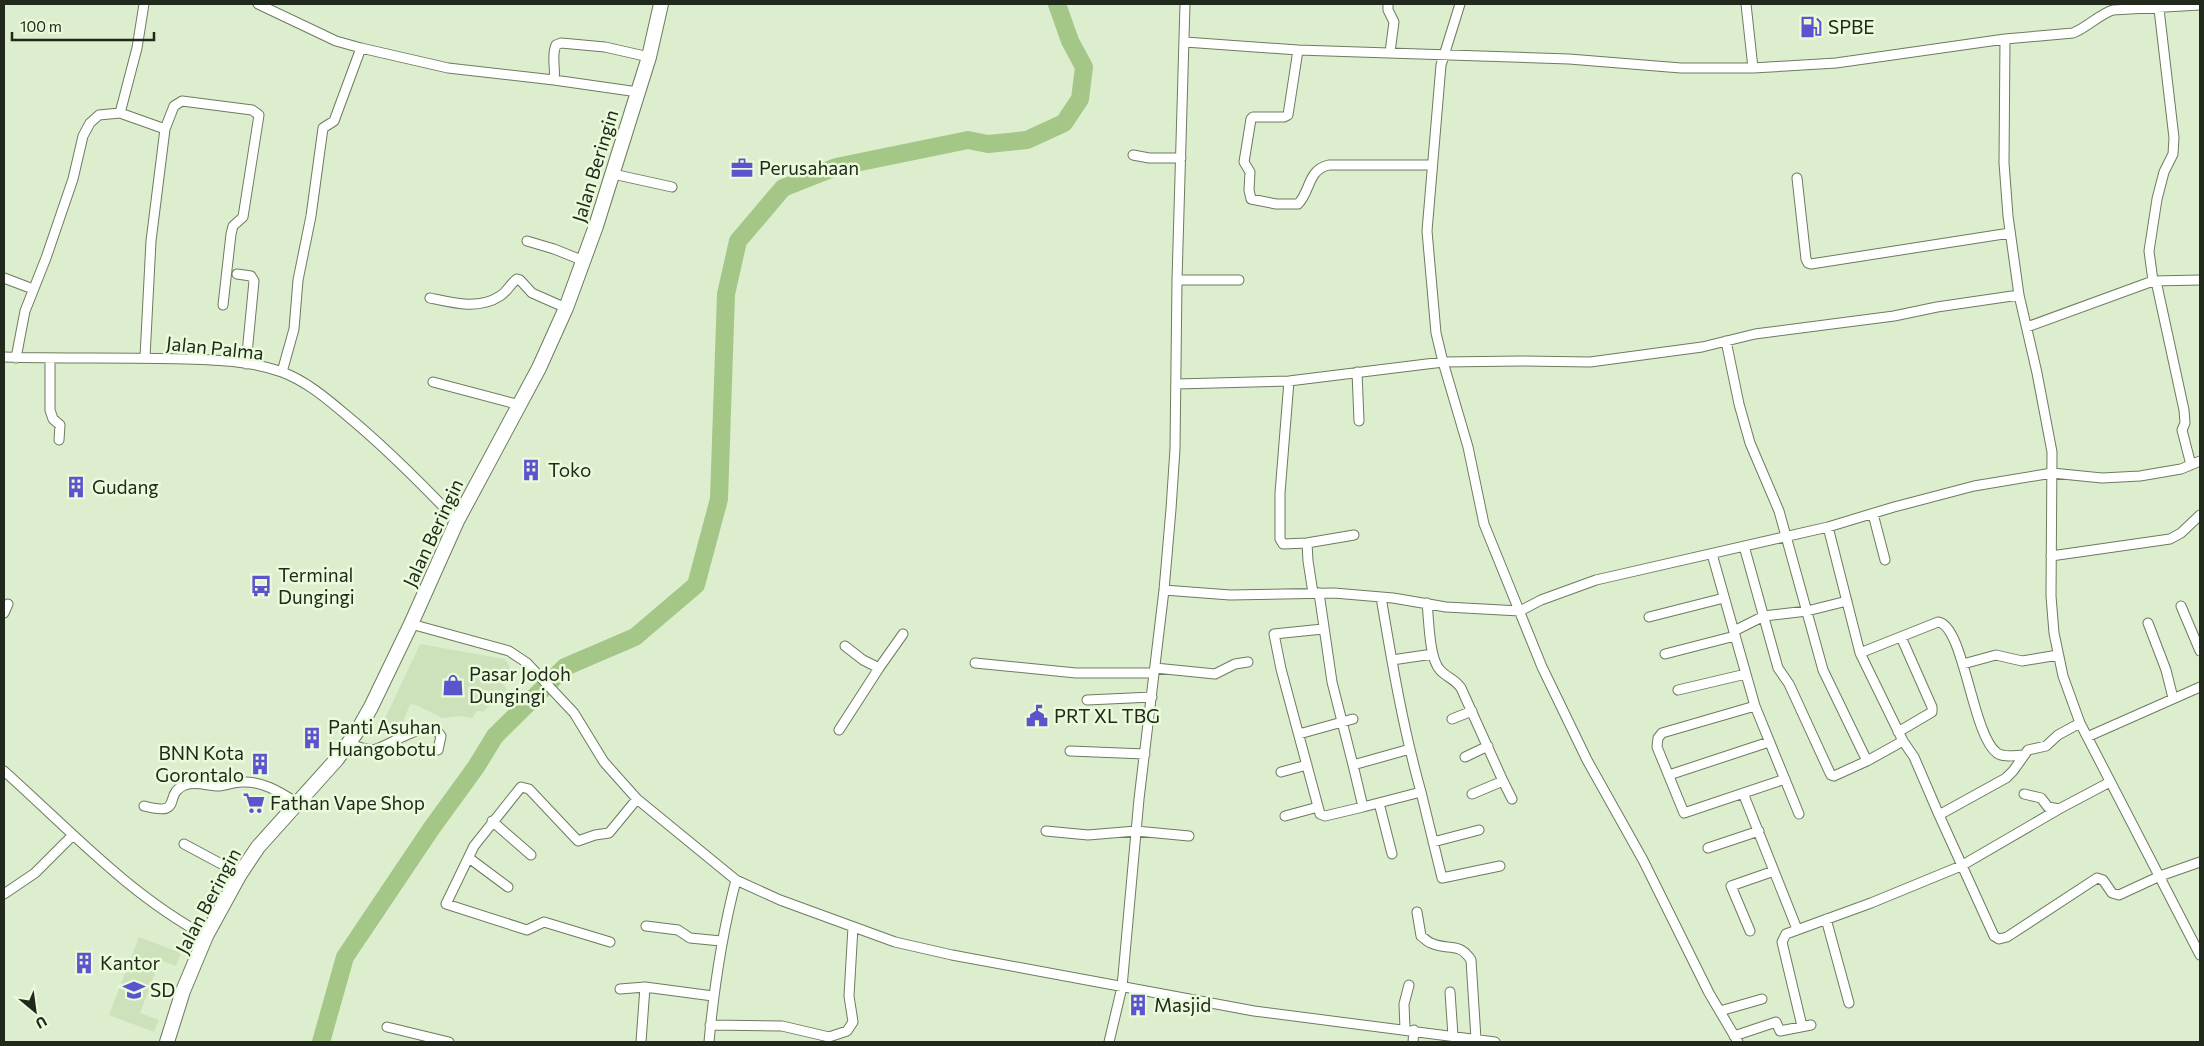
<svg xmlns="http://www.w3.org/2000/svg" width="2204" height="1046" font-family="Commissioner,sans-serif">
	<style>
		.built { fill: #cde2ba }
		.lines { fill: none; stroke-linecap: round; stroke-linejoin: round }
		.river { stroke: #a4c686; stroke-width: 18 }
		.street-casing { stroke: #6c7c5e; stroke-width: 11 }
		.secondary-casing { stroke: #6c7c5e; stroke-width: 16 }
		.street { stroke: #fff; stroke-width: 9 }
		.secondary { stroke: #fff; stroke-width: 14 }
		.labels { text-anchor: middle; stroke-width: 5; stroke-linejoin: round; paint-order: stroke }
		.poi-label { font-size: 19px; fill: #21281c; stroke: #e9fbda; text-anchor: start }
		.street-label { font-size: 19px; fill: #21281c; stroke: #e9fbda }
	</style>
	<rect width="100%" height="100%" fill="#dceecd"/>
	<path class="built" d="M420,644L505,659L510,667L502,682L507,689L483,712L477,711L472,718L460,716L442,718L416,705L410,704L401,728L384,721Z
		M139,937L181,953L176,966L160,960L140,1013L159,1020L154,1032L109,1015Z"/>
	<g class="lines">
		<path class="river" d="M321,1042L345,957L431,829L476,767L495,736L565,667L635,637L696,585L719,499L726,294L738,241L783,188L836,167L968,140L988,144L1027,140L1064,123L1080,99L1084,67L1070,41L1057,4"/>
		<g class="street-casing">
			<path id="street" d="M258,4L336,41L361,48L448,68L554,80C556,68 551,56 556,45L561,43L605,47L649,57
				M1388,4V10L1394,22L1390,52
				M1460,4L1441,65L1427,231L1436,333L1443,362L1468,447L1484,524L1542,667L1587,760L1643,860L1709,993L1738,1042
				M1746,4L1753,68
				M2005,39L2073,33C2088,27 2098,15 2113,10L2200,5
				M1185,42L1298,50L1569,59L1681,68H1753L1836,63L2005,39L2004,163L2008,216L2019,295L2037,373L2052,452L2051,596L2054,633L2063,676L2080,723L2200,955
				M1298,50L1288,115L1284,117H1253L1251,119L1244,162L1250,172L1249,190L1251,199L1276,204H1298C1311,191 1307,170 1329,165H1432
				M554,80L638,92
				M120,113L137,48L144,4
				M165,129L174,106L182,101L252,110L259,115L243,217L233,226L231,234L223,305
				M1133,155L1149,158H1181
				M613,174L672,187
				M1797,178L1806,259L1808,263L1811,264L2010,233
				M527,241L554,249L584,261
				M237,274L251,276L254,281L246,364
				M4,278L33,289
				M1177,280H1239
				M2153,281L2149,251L2157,199L2164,172L2173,154L2174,138L2159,9
				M2156,281L2184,410L2185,423L2182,430L2191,465
				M430,298C453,303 479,310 500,296C507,292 510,284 517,279L520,280L532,293L566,308
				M2027,327L2153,281L2200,280
				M1726,341L1739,404L1750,443L1779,511L1823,670L1867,761L1903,741
				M4,357C64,359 125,357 185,359C217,360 252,361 282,372C306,381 326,398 345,414C385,447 421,483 457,521
				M16,358L25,311L46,258L73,179L83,136L90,123L99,115L120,113L165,129L151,241L145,357
				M50,358V410L53,419L60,425L59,440
				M282,372L294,329L298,280L311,216L323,128L334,121L361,48
				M1357,372L1359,421
				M1289,381L1280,493V539L1283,544L1307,543
				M433,382L520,405
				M1176,384L1289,381L1443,362L1521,361L1590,362L1702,347L1755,334L1894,316L1937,307L2019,295
				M1873,514L1885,560
				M1828,527L1860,653
				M1744,546L1778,668L1789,684L1829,771L1831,775L1834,776L1867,761
				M1712,554L1755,706L1799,814
				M2051,556L2170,539L2181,533L2200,515
				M1164,590L1230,595L1334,593L1393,598L1446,607L1520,611L1541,600L1596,580L1828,527L1894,507L1974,486L2052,473L2102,478L2140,476L2181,469L2200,461
				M1313,593L1308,561L1307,543L1354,535
				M1319,593L1332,682L1353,765
				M1381,597C1392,663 1403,728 1421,792L1363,807L1353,765L1410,749
				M1427,603C1429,620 1429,658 1440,670C1446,677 1455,679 1461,688L1503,781L1472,794
				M2181,606L2200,651
				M4,613L8,604
				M1649,617L1724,598
				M2148,623L2166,670L2173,698
				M411,624L509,651L527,663L574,713L604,762L637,799L736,880L780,900L895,942L952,955L1254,1011L1495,1042
				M1323,629L1274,634L1281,669L1320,814L1325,816L1363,807
				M1734,631L1764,616L1807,611L1847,601
				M1665,654L1735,636
				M1392,660L1433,654
				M975,663L1076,673H1154
				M1963,664L1996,655L2022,661L2058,655
				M879,668L903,634
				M1155,668L1215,674L1235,664L1248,662
				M1678,690L1746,674
				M1087,700L1152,697
				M1755,706L1662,733L1658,738L1657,747L1684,813L1785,779
				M1452,719L1472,711
				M2080,723L2058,735L2046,746L2028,750L2013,771L2006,778L1939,815L1994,936L1999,939L2007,937L2097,878L2103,880L2112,893L2119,895L2160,876L2200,862
				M839,730L879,668L863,660L845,646
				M1898,732L1932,712V707L1901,637
				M1299,734L1353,719
				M2087,737L2200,687
				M349,744C357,746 368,751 376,749C392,745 429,716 441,736L438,750
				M1070,751L1145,754
				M1465,757L1488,746
				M4,771C69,829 129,895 206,936
				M1281,772L1307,765
				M1669,775L1769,742
				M1503,781L1512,799
				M1421,792L1442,878L1500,866
				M1743,793L1797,929
				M2024,794L2041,798L2048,807L2059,809L2110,782
				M1379,803L1392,854
				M144,806C185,817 162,794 185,785C196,781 208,786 219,786C227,785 235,782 242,782C264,781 281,793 299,804
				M1939,815L1914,757L1903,741L1860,653L1938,622C1964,625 1972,735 1997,753C2004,758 2016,755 2023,755
				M1285,816L1318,807
				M492,821L531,855
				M1046,831L1088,835L1136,831L1189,836
				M1433,842L1479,830
				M184,844L240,874
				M1708,848L1759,831
				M469,858L508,887
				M4,894L35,873L73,835
				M1417,912L1421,936C1424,938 1428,942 1431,943C1447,951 1459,941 1471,960L1476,1039
				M1826,919L1849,1003
				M646,926L678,930L690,938L721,941
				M1750,931L1731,886L1774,871
				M610,942L544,922L527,930L446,904L474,846L521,787L529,789L578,841L595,835L609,833L637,799
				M620,989L645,987L713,996
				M1450,992L1453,1036
				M1720,1011L1762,999
				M710,1025L782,1026L829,1037L847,1031L853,1022L849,996L853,927
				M1802,1026L1782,942L1786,934L1871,903L1961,866L2059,809
				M387,1027L449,1042
				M1405,1029L1404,1004L1409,985
				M1734,1036L1776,1022L1780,1031L1811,1025
				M641,1042L645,987
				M709,1042C714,987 722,934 736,880
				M1109,1042L1122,987L1139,799L1164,590L1171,509L1175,449L1177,280L1185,4
				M1413,1042L1414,1030"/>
		</g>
		<g class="secondary-casing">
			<path id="secondary" d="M167,1042L183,991L206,936L240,874L258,847L337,759L358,730L371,707L411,624L457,521L539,368L566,308L596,226L649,57L661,4"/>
		</g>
		<use href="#street" class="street"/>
		<use href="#secondary" class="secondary"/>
	</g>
	<defs>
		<g id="fuel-bare" transform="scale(1.725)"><path d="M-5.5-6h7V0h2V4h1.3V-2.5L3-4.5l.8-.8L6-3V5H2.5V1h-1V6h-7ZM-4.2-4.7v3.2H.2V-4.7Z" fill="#5c54cd" stroke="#e9fbda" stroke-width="2.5" paint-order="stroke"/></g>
		<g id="office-bare" transform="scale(1.725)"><path d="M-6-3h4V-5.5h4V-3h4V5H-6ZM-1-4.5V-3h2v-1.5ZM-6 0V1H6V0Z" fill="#5c54cd" stroke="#e9fbda" stroke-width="2.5" paint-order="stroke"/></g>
		<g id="building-bare" transform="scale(1.725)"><path d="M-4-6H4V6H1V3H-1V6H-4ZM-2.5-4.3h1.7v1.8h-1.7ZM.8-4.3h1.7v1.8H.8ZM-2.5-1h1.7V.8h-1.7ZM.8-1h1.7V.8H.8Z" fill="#5c54cd" stroke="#e9fbda" stroke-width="2.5" paint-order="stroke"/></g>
		<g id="bus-bare" transform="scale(1.725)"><path d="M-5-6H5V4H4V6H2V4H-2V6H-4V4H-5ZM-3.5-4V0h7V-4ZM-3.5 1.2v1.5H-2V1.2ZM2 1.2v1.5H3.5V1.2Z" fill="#5c54cd" stroke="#e9fbda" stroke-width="2.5" paint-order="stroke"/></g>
		<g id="shop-bare" transform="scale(1.725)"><path d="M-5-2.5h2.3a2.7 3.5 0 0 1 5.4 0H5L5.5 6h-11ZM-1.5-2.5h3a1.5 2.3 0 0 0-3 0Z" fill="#5c54cd" stroke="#e9fbda" stroke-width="2.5" paint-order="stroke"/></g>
		<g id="civic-bare" transform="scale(1.725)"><path d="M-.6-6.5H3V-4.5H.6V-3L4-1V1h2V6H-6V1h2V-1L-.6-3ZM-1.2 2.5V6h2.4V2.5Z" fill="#5c54cd" stroke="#e9fbda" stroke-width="2.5" paint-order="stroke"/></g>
		<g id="supermarket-bare" transform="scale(1.725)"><path d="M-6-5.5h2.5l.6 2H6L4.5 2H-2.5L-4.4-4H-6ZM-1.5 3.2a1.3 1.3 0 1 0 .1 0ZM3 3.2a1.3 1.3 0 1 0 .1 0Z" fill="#5c54cd" stroke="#e9fbda" stroke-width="2.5" paint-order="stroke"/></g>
		<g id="school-bare" transform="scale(1.725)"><path d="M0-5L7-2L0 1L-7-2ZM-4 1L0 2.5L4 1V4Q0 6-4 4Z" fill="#5c54cd" stroke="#e9fbda" stroke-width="2.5" paint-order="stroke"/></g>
	</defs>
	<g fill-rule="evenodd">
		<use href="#fuel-bare" x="1811" y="27"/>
		<use href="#office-bare" x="742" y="168"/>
		<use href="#building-bare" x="531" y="470"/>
		<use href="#building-bare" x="76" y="487"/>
		<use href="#bus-bare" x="261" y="586"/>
		<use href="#shop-bare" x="453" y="685"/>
		<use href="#civic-bare" x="1037" y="716"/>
		<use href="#building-bare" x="312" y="738"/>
		<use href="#building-bare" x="260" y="764"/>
		<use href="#supermarket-bare" x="254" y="803"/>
		<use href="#building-bare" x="84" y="963"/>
		<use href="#school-bare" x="134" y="990"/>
		<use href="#building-bare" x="1138" y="1005"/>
	</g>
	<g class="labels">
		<g class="poi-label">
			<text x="1828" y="34">SPBE</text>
			<text x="759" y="175">Perusahaan</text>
			<text x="548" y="477">Toko</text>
			<text x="92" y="494">Gudang</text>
			<text x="278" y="582">Terminal<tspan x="278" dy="22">Dungingi</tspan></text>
			<text x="469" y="681">Pasar Jodoh<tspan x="469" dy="22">Dungingi</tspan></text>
			<text x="1054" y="723">PRT XL TBG</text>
			<text x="328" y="734">Panti Asuhan<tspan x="328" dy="22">Huangobotu</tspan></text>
			<text x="244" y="760" text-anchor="end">BNN Kota<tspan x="244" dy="22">Gorontalo</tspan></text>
			<text x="270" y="810">Fathan Vape Shop</text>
			<text x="100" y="970">Kantor</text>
			<text x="150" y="997">SD</text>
			<text x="1154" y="1012">Masjid</text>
		</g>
		<g class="street-label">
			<text transform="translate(595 166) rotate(-73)" y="7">Jalan Beringin</text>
			<text transform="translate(215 348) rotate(6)" y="7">Jalan Palma</text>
			<text transform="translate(433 533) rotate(-65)" y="7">Jalan Beringin</text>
			<text transform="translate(208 901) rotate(-62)" y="7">Jalan Beringin</text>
		</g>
	</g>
	<rect width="2204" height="1046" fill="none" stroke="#21281c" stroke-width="10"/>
	<g transform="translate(35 1011) rotate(151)" stroke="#e9fbda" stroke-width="4" paint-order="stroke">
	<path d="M0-4L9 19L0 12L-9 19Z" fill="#21281c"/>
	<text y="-8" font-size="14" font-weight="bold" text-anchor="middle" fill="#21281c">U</text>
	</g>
	<path d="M12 32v8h142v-8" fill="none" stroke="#21281c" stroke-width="2.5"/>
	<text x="20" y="32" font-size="15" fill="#21281c" stroke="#e9fbda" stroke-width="4" paint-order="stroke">100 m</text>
</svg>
